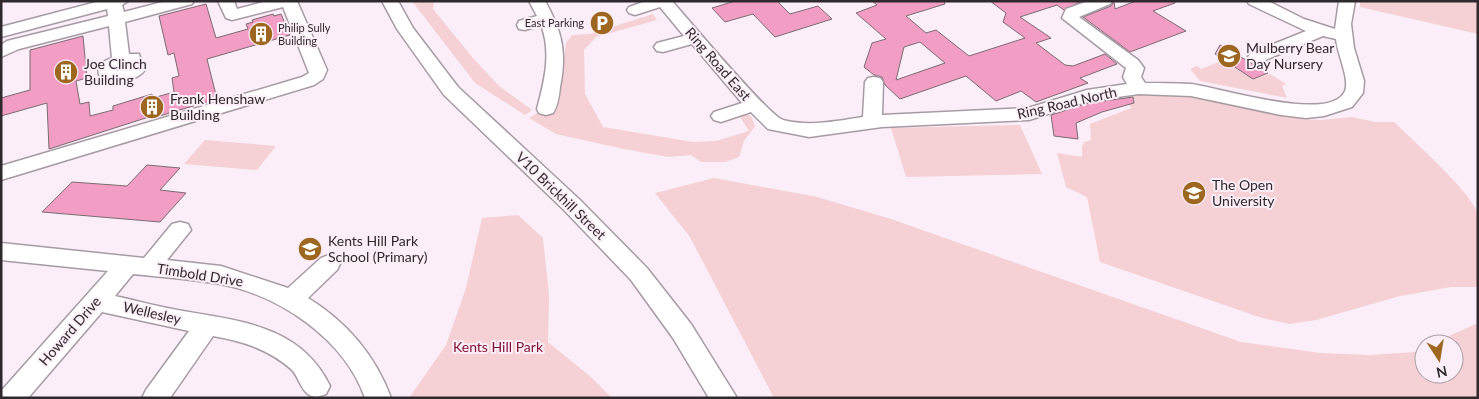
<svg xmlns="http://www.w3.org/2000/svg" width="1479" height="399" font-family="Lato,sans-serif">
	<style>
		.green { fill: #f5d0d4 }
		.building { fill: #f29dc4; stroke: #7a6c72; fill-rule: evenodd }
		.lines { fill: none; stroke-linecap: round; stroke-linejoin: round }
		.minor-casing { stroke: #a69ba4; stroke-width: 3 }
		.minor { fill: #fff; fill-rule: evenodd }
		.labels { text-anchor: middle; stroke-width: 4; stroke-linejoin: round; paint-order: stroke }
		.far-poi-label { font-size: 11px; fill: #2e292d; stroke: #fbeef8; text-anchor: end }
		.poi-label { font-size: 14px; fill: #2e292d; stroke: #fbeef8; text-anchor: start }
		.street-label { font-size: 14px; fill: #2e292d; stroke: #fbeef8 }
		.park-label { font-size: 14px; fill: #811434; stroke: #fbeef8 }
	</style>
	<rect width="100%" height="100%" fill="#fbeef8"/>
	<path class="green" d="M412,1H434L433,9L473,58L499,86L532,110L525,115L475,83Z
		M1360,1H1478V34L1360,7Z
		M653,14L657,20L596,37L584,50L585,94L603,127L693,142L716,141L749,131L740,117L743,114L751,116L755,126L744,141L739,157L725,162H701L691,155L668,157L624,149L556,134L529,118L538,113L551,114L561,78L566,43L572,35L590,34Z
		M1224,60L1230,63L1228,64L1253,79L1270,74L1286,84L1282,86L1287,98L1200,81L1190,69L1197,66L1201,69Z
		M1128,92L1188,96L1302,119L1320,120L1352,117L1375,122H1394C1411,139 1474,194 1478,215C1479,235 1478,266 1478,287H1451L1400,296L1316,320L1290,324L1262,318L1100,262L1087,197L1066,187L1057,153L1082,157V147L1084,142L1091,140L1090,124L1131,108L1127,95Z
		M1020,125L1042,174L906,177L891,128Z
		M205,140L276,146L257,170L184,164Z
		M714,178L817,197L891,219L1241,342L1320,353L1370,355L1415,352L1424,348V374H1454V344H1431L1478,323V398H774L690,237L655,193Z
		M518,215L543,238L549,295L548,342L592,378L612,398H409L446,345L466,288L482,218Z"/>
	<path class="building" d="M735,1H777L790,14L818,6L832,19L775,37L753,14L725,22L712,8Z
		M872,1H944L945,4L906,16L926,33L936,30L969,56L1025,38L1003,22L1006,13L990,1H1082L1064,10L1057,5L1020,17L1051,38L1036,43L1065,65L1073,66L1105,54L1117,64L1080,78L1088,83L1036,102L1021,91L996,101L966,76L900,99L885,85L882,77L874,75L864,67L872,43L886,39L856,13L877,5ZM920,42L945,63L896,80L904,47Z
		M1114,1L1115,9L1136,1H1175V3L1153,11L1186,31L1130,52L1083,17L1111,6Z
		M206,4L216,38L248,29L246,24L253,22L252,20L273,14L274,16L281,14L290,35L207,59L217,99L156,117L155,115L49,149L47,103L1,116V98L30,90V50L83,36L87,78L76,81L80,104L89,102L90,116L113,110V106L152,94L153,98L174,92L172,78L179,76L174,53L168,55L159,16Z
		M1220,45L1251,63L1268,73L1253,79L1215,54Z
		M1133,97L1134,103L1102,112L1076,123L1078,139L1054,136L1051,115L1089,103Z
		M147,165L180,168L160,190L186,193L160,222L42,212L72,182L127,186Z"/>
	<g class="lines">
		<g class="minor-casing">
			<path id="minor" d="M100,1H128L122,5L124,12L166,1H194L192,4L125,22L129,54H139L144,71C138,80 113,85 103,83C94,70 99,62 112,58L109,26L19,49L1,57V45L7,41L108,16L107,9L1,37V27ZM125,66L126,68L117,71V68Z
				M218,1H234L237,9L267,1H297L327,70L323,79L314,85L1,180V166L302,77L309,73L283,7L232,20L226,18Z
				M382,1H398L413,28L458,87L580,200L647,268L691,324L737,398H709L673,338L631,280L564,210L444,95L397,29Z
				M529,1H545C562,31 567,52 560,87C559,96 558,106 553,113L546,115L539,113L537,109C544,82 552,53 541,25L525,30L519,29L517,25L519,21L537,16Z
				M646,1H672C688,19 769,116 783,120C810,127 836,121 863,117L865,82L868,78L874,77L880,78L883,82L882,115L1028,108L1087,90L1127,84L1123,77L1126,68L1062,18L1066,9L1088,1H1112L1110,4L1079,17L1138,60L1144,68L1141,77L1145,83C1160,83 1176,83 1191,84C1218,87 1331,124 1345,91C1350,79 1337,53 1336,39L1323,36L1263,61L1257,62L1251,61L1248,57L1251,53L1306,31L1249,4L1247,1H1268L1304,19L1335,29L1339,1H1355L1351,24L1354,48L1364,81L1363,93L1352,107L1324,116L1306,118L1281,115L1191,96L1139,94L1089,101L1029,120L882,127L809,137L768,129L751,112L721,122L714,120L711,116L714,112L742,103L692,44L663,52L657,51L654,47L657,43L684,36L660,7L635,15L629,13L627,10L629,7Z
				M180,222L188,224L191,230L167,260L221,266L288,288L321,258L329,255L337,258L340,264L337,270L308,298C346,321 376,356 391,398H365C345,339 279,295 220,284C192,279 162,277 133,274L115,296C138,301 160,307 183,311C241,321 301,326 330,386L326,394C320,396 314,399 308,394C300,388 298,375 291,369C268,349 242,341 213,336L170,398H142L146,390L189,331L102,312L28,398H1L2,390L108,271L1,260V243L144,258L172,224Z"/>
		</g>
		<use href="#minor" class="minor"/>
	</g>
	<defs>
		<g id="parking-disc" transform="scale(1.25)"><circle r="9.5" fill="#9d6720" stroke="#fbeef8"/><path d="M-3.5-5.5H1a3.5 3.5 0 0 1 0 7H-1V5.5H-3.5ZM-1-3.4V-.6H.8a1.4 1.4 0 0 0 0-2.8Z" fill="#fff"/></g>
		<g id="building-disc" transform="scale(1.25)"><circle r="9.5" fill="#9d6720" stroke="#fbeef8"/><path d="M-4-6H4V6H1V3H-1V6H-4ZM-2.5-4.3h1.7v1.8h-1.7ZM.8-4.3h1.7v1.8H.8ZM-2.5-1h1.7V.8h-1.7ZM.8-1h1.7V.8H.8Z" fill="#fff"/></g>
		<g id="school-disc" transform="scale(1.25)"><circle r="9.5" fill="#9d6720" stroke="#fbeef8"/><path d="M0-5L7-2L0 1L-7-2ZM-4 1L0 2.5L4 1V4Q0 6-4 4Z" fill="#fff"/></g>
		<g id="university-disc" transform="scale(1.25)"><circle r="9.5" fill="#9d6720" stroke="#fbeef8"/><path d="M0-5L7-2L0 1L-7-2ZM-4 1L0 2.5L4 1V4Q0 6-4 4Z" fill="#fff"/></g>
	</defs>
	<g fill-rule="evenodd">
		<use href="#parking-disc" x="602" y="23"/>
		<use href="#building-disc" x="261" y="34"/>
		<use href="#school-disc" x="1229" y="56"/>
		<use href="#building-disc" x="66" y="72"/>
		<use href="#building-disc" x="152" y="107"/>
		<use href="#university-disc" x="1194" y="193"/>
		<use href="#school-disc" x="310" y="249"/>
	</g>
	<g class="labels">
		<g class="far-poi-label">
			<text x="584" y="27">East Parking</text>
			<text x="278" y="32" text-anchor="start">Philip Sully<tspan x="278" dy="13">Building</tspan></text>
		</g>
		<g class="poi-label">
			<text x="1246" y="53">Mulberry Bear<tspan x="1246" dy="16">Day Nursery</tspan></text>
			<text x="84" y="69">Joe Clinch<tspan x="84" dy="16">Building</tspan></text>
			<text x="170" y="104">Frank Henshaw<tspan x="170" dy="16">Building</tspan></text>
			<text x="1212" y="190">The Open<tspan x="1212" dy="16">University</tspan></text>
			<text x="328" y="246">Kents Hill Park<tspan x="328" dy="16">School (Primary)</tspan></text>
		</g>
		<g class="street-label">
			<text transform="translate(718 64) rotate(49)" y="5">Ring Road East</text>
			<text transform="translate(1067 103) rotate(-13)" y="5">Ring Road North</text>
			<text transform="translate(561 196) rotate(44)" y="5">V10 Brickhill Street</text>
			<text transform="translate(200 275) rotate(9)" y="5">Timbold Drive</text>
			<text transform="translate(152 313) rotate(13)" y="5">Wellesley</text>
			<text transform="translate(70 331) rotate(-49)" y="5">Howard Drive</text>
		</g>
		<g class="park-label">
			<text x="498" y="352">Kents Hill Park</text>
		</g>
	</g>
	<rect width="1479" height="399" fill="none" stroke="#2e292d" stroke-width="5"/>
	<g transform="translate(1439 359) rotate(168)"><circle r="24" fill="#fbeef8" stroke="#a99fa7"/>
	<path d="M0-4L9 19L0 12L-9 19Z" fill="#9d6720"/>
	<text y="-8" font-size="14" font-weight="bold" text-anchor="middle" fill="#2e292d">N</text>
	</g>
</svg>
